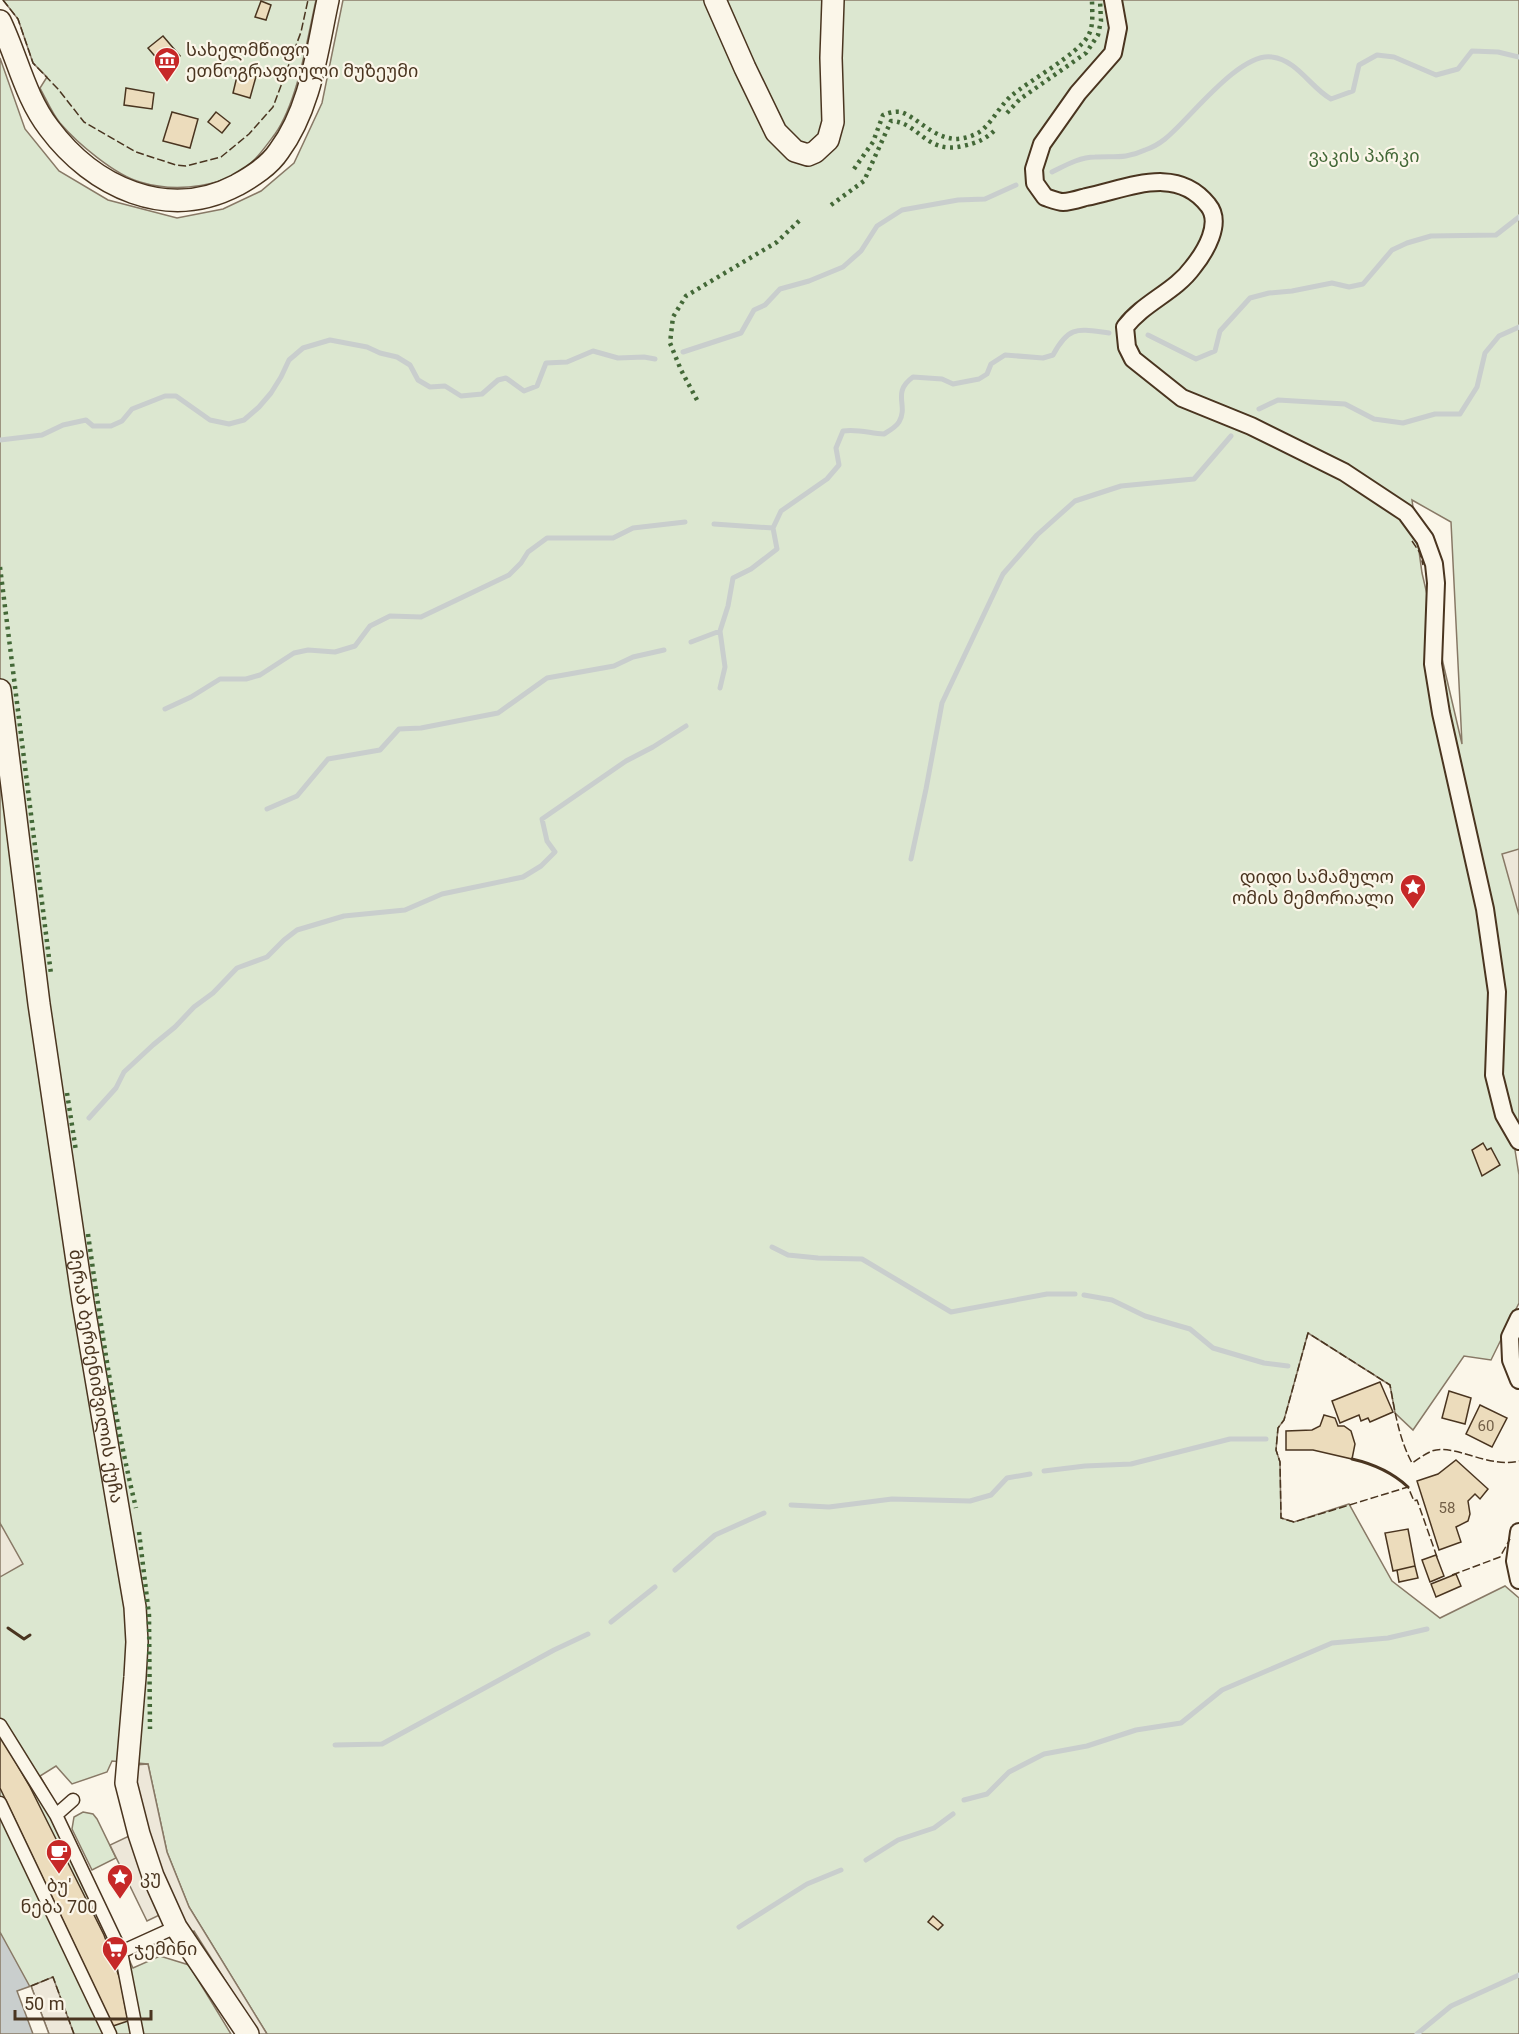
<svg xmlns="http://www.w3.org/2000/svg" width="1519" height="2034" font-family="Roboto,'Noto Sans Georgian',sans-serif">
	<style>
		.green { fill: #dce7d0; stroke: #887966; stroke-width: 1.5; fill-rule: evenodd }
		.parking { fill: #ede7d9; stroke: #887966; stroke-width: 1.5 }
		.water { fill: #c9cecd; stroke: #887966; stroke-width: 1.5 }
		.pier { fill: #fbf6e9; stroke: #887966; stroke-width: 1.5 }
		.lines { fill: none; stroke-linecap: round; stroke-linejoin: round }
		.stream { stroke: #c9cecd; stroke-width: 5 }
		.building { fill: #ecdcbc; stroke: #4a3520; stroke-width: 1.5 }
		.pedestrian-casing { stroke: #4a3520; stroke-width: 15 }
		.minor-casing { stroke: #4a3520; stroke-width: 20 }
		.tertiary-casing { stroke: #4a3520; stroke-width: 24 }
		.pedestrian { stroke: #fbf6e9; stroke-width: 12 }
		.minor { stroke: #fbf6e9; stroke-width: 16 }
		.tertiary { stroke: #fbf6e9; stroke-width: 21 }
		.hedge { stroke: #436837; stroke-width: 4.5; stroke-dasharray: 3 4.5; stroke-linecap: butt }
		.fence { stroke: #4a3520; stroke-width: 1.5; stroke-dasharray: 8 3; stroke-linecap: butt }
		.wall { stroke: #4a3520; stroke-width: 3 }
		.labels { text-anchor: middle; stroke-width: 4.5; stroke-linejoin: round; paint-order: stroke }
		.number-label { font-size: 15px; fill: #725f47 }
		.poi-label { font-size: 18px; fill: #4a3520; stroke: #fbf6e9; text-anchor: start }
		.park-label { font-size: 18px; fill: #436837; stroke: #fbf6e9 }
		.street-label { font-size: 18px; fill: #4a3520; stroke: #fbf6e9 }
	</style>
	<rect width="100%" height="100%" fill="#fbf6e9"/>
	<path class="green" d="M3,0H316C307,40 298,101 275,134C269,142 262,152 255,159C228,188 176,193 140,182C115,175 77,143 60,123C52,113 46,99 40,88L47,77L33,63L18,19Z
		M343,0H1519V1146L1515,1150L1519,1175V1303L1491,1360L1464,1356L1413,1430L1395,1413L1390,1385L1308,1333L1284,1420L1278,1428L1276,1450L1280,1462L1281,1518L1294,1522L1349,1504L1392,1581L1440,1618L1505,1586L1519,1598V2034H267L189,1907L167,1852L148,1764L112,1761L107,1772L72,1784L56,1766L40,1776L63,1816L133,1968L160,1956L189,1965L231,2034H0V58L25,129L59,171L108,200L177,218L223,209L261,191L294,163L322,103ZM1412,500L1451,522L1462,744L1422,573Z
		M83,1812L93,1814L97,1819L116,1858L92,1870L72,1829L74,1817Z"/>
	<path class="parking" d="M1519,849V915L1502,854Z
		M0,1523L23,1564L0,1577Z
		M148,1764L167,1852L189,1907L267,2034H259L194,1931L189,1934L174,1908L147,1921L110,1845L146,1828L135,1780L134,1765Z
		M53,1977L58,1991L74,2034H49L31,1986Z"/>
	<path class="water" d="M0,1932L29,1985L47,2034H0Z"/>
	<path class="pier" d="M31,1986L49,2034H33L17,1991Z"/>
	<g class="lines">
		<path class="stream" d="M1052,172C1066,165 1080,157 1095,157C1114,156 1126,159 1145,150C1151,148 1160,143 1165,139C1189,120 1239,52 1272,57C1297,60 1311,88 1331,99L1353,91L1359,65L1377,55L1394,57L1436,75L1458,69L1472,51L1498,52L1519,57
			M1148,335L1196,359L1215,351L1220,331L1250,298L1269,293L1292,291L1332,283L1349,287L1363,284L1392,250L1407,243L1431,236L1496,235L1519,217
			M683,352L741,333L754,310L765,305L780,289L809,281L843,267L861,251L877,226L902,210L958,200L985,199L1016,185
			M1259,409L1278,400L1345,404L1374,419L1403,423L1435,414H1460L1477,387L1485,353L1499,336L1519,327
			M0,440L42,435L63,425L86,420L93,426H111L122,421L132,409L165,396H176L210,420L229,424L244,420L259,407L271,393L281,377L289,360L303,348L330,340L367,347L380,353L397,357L410,365L418,380L430,387L445,386L461,396L482,394L498,380L506,378L524,391L537,386L546,363L567,362L593,351L618,358L644,357L655,359
			M714,524L773,528
			M691,642L720,631
			M720,688L725,667L720,631L728,606L733,578L751,569L777,549L773,528L781,511L827,479L839,465L836,448L843,431C858,429 869,433 884,434C889,431 896,427 899,422C909,405 891,393 913,377L942,379L953,384L979,379L987,374L991,364L1005,355L1043,358L1053,355C1069,325 1078,329 1109,333
			M165,709L191,697L220,679H246L260,675L294,653L308,650L335,652L355,646L370,626L390,616L421,617L509,575L521,563L528,552L547,538H613L633,528L685,522
			M267,809L297,796L328,759L380,750L399,729L421,728L498,713L547,678L614,666L633,657L664,650
			M911,859L926,789L942,703L1003,574L1037,535L1075,501L1121,486L1194,479L1231,436
			M89,1118L116,1088L124,1072L153,1045L175,1027L194,1007L213,993L237,968L267,957L284,940L297,930L344,916L405,910L442,894L523,877L541,866L555,852L547,841L542,819L626,761L653,747L686,726
			M772,1247L788,1255L818,1258L862,1259L951,1312L1047,1294H1075
			M1084,1295L1112,1300L1145,1316L1190,1329L1213,1348L1264,1363L1288,1366
			M1044,1471L1085,1466L1131,1464L1230,1439H1266
			M791,1505L829,1507L892,1499L970,1501L991,1495L1007,1478L1030,1474
			M675,1570L715,1535L764,1513
			M611,1622L655,1587
			M335,1745L382,1744L554,1650L588,1634
			M964,1800L987,1794L1009,1772L1044,1754L1087,1746L1136,1730L1181,1723L1222,1690L1332,1643L1388,1638L1427,1629
			M866,1860L898,1840L934,1828L953,1814
			M739,1927L807,1884L841,1870
			M1417,2034L1451,2006L1519,1975"/>
	</g>
	<path class="building" d="M261,1L271,5L266,20L255,17Z
		M163,36L180,56L165,68L148,48Z
		M239,68L257,73L250,98L233,93Z
		M126,88L154,93L152,109L124,105Z
		M172,112L198,119L190,148L163,141Z
		M216,112L230,123L222,133L208,122Z
		M1483,1143L1487,1150L1491,1148L1500,1165L1482,1176L1472,1150Z
		M1380,1382L1393,1412L1370,1422L1368,1418L1361,1421L1359,1415L1340,1423L1332,1401Z
		M1449,1391L1471,1398L1465,1424L1442,1418Z
		M1480,1405L1507,1418L1492,1447L1466,1434Z
		M1324,1415L1335,1418L1338,1426H1344L1351,1431L1355,1444L1352,1459L1313,1450H1286V1431L1312,1430L1320,1426Z
		M1456,1460L1488,1489L1480,1499L1475,1494L1468,1501L1470,1514L1468,1521L1456,1527L1461,1542L1439,1550L1417,1481L1438,1474Z
		M1408,1529L1415,1566L1393,1571L1385,1533Z
		M1436,1555L1444,1576L1430,1582L1422,1560Z
		M1415,1566L1418,1578L1399,1582L1397,1570Z
		M1456,1574L1461,1586L1436,1597L1431,1584Z
		M0,1735L30,1787L104,1935L120,1979L128,2021L113,2026L0,1788Z
		M933,1916L943,1925L938,1930L928,1922Z"/>
	<g class="lines">
		<g class="pedestrian-casing">
			<path id="pedestrian" d="M0,1725L56,1815L121,1952
				M0,1803L110,2034
				M56,1815L73,1800
				M137,2034L121,1952L176,1927"/>
		</g>
		<g class="minor-casing">
			<path id="minor" d="M1113,0L1118,28L1113,53L1078,93L1042,144L1034,169L1035,183L1045,197C1051,199 1058,202 1063,202C1070,202 1079,199 1086,197C1127,189 1176,164 1208,205C1223,223 1205,252 1193,267C1175,292 1144,302 1125,327L1127,347L1133,359L1182,398L1251,426L1344,472L1406,513L1425,539L1434,564L1436,583L1433,664L1441,713L1485,909L1497,992L1494,1075L1504,1115L1519,1141
				M1519,1318L1510,1337L1511,1360L1519,1380
				M1519,1532L1515,1561L1519,1580"/>
		</g>
		<g class="tertiary-casing">
			<g id="tertiary">
				<path d="M715,0L745,68L776,132L795,151L808,155L815,152L828,140L833,122L831,58L833,0"/>
				<path d="M0,21C17,56 25,97 49,128C93,187 167,222 237,185C253,176 269,166 279,151C311,108 317,50 328,0"/>
				<path id="s1" d="M0,690L39,1004L83,1302L135,1607L137,1642L135,1677L126,1783L139,1834L153,1876L176,1927L248,2034"/>
			</g>
		</g>
		<use href="#pedestrian" class="pedestrian"/>
		<use href="#minor" class="minor"/>
		<use href="#tertiary" class="tertiary"/>
		<path class="hedge" d="M1007,113L1020,99L1086,53L1098,35L1101,21L1100,0
			M854,169L873,142L883,115C888,113 895,111 901,112C918,118 932,137 955,139C963,139 974,136 981,131C993,121 999,107 1011,96C1029,81 1078,54 1088,36C1094,26 1092,12 1092,0
			M831,205L864,181L891,121C919,122 926,155 963,146C977,143 986,139 996,129
			M697,400L681,370L670,343L673,317L686,296L777,242L801,219
			M0,567L51,974
			M67,1093L76,1151
			M88,1234C101,1327 114,1418 136,1508
			M139,1532L149,1615L150,1729"/>
		<path class="fence" d="M3,0L18,19L33,63L58,89L84,122L136,152L176,165L186,166L221,157L249,134L273,107L301,32L308,0
			M1412,541L1420,553L1423,565
			M1437,1557L1417,1500L1414,1501L1408,1487L1294,1522L1281,1518L1280,1462L1276,1450L1278,1428L1284,1420L1308,1333L1390,1385C1395,1412 1399,1439 1412,1463C1418,1459 1425,1454 1432,1451C1453,1443 1490,1469 1519,1461
			M1452,1575L1500,1557L1510,1539
			M31,1986L53,1977L74,2034"/>
		<path class="wall" d="M1352,1459C1374,1464 1392,1472 1408,1487
			M8,1628L24,1639L30,1635"/>
	</g>
	<defs>
		<g id="museum-pin" transform="scale(1.35)"><path d="M0 17L-7.5 6A9.5 9.5 0 1 1 7.5 6Z" fill="#c62828" stroke="#fbf6e9"/><path d="M0-6L6-3V-2H-6V-3ZM-5-1h2V3h-2ZM-1-1h2V3h-2ZM3-1h2V3H3ZM-6 4H6V6H-6Z" fill="#fff"/></g>
		<g id="sight-pin" transform="scale(1.35)"><path d="M0 17L-7.5 6A9.5 9.5 0 1 1 7.5 6Z" fill="#c62828" stroke="#fbf6e9"/><path d="M0-6L1.8-2.2L6-1.7L2.9 1.2L3.7 5.4L0 3.3L-3.7 5.4L-2.9 1.2L-6-1.7L-1.8-2.2Z" fill="#fff"/></g>
		<g id="cafe-pin" transform="scale(1.35)"><path d="M0 17L-7.5 6A9.5 9.5 0 1 1 7.5 6Z" fill="#c62828" stroke="#fbf6e9"/><path d="M-5.5-4.5H6V0H3Q3 3.5 0 3.5H-2.5Q-5.5 3.5-5.5 0ZM3-3.2v2h1.7v-2ZM-6 4.5H4V6H-6Z" fill="#fff"/></g>
		<g id="supermarket-pin" transform="scale(1.35)"><path d="M0 17L-7.5 6A9.5 9.5 0 1 1 7.5 6Z" fill="#c62828" stroke="#fbf6e9"/><path d="M-6-5.5h2.5l.6 2H6L4.5 2H-2.5L-4.4-4H-6ZM-1.5 3.2a1.3 1.3 0 1 0 .1 0ZM3 3.2a1.3 1.3 0 1 0 .1 0Z" fill="#fff"/></g>
	</defs>
	<g fill-rule="evenodd">
		<use href="#museum-pin" x="167" y="60"/>
		<use href="#sight-pin" x="1413" y="887"/>
		<use href="#cafe-pin" x="59" y="1852"/>
		<use href="#sight-pin" x="120" y="1877"/>
		<use href="#supermarket-pin" x="115" y="1949"/>
	</g>
	<g class="labels">
		<g class="number-label">
			<text x="1486" y="1431">60</text>
			<text x="1447" y="1513">58</text>
		</g>
		<g class="poi-label">
			<text x="186" y="56">სახელმწიფო<tspan x="186" dy="21">ეთნოგრაფიული მუზეუმი</tspan></text>
			<text x="1394" y="883" text-anchor="end">დიდი სამამულო<tspan x="1394" dy="21">ომის მემორიალი</tspan></text>
			<text x="140" y="1883">კუ</text>
			<text x="59" y="1892" text-anchor="middle">ბუ'<tspan x="59" dy="21">ნება 700</tspan></text>
			<text x="134" y="1955">ჯემინი</text>
		</g>
		<g class="park-label">
			<text x="1364" y="162">ვაკის პარკი</text>
		</g>
		<g class="street-label">
			<text dy="6" stroke="none"><textPath href="#s1" startOffset="693">მერაბ ბერძენიშვილის ქუჩა</textPath></text>
		</g>
	</g>
	<path d="M15 2010v9h136v-9" fill="none" stroke="#4a3520" stroke-width="3"/>
	<text x="24" y="2010" font-size="18" fill="#4a3520" stroke="#fbf6e9" stroke-width="4.5" paint-order="stroke">50 m</text>
</svg>
